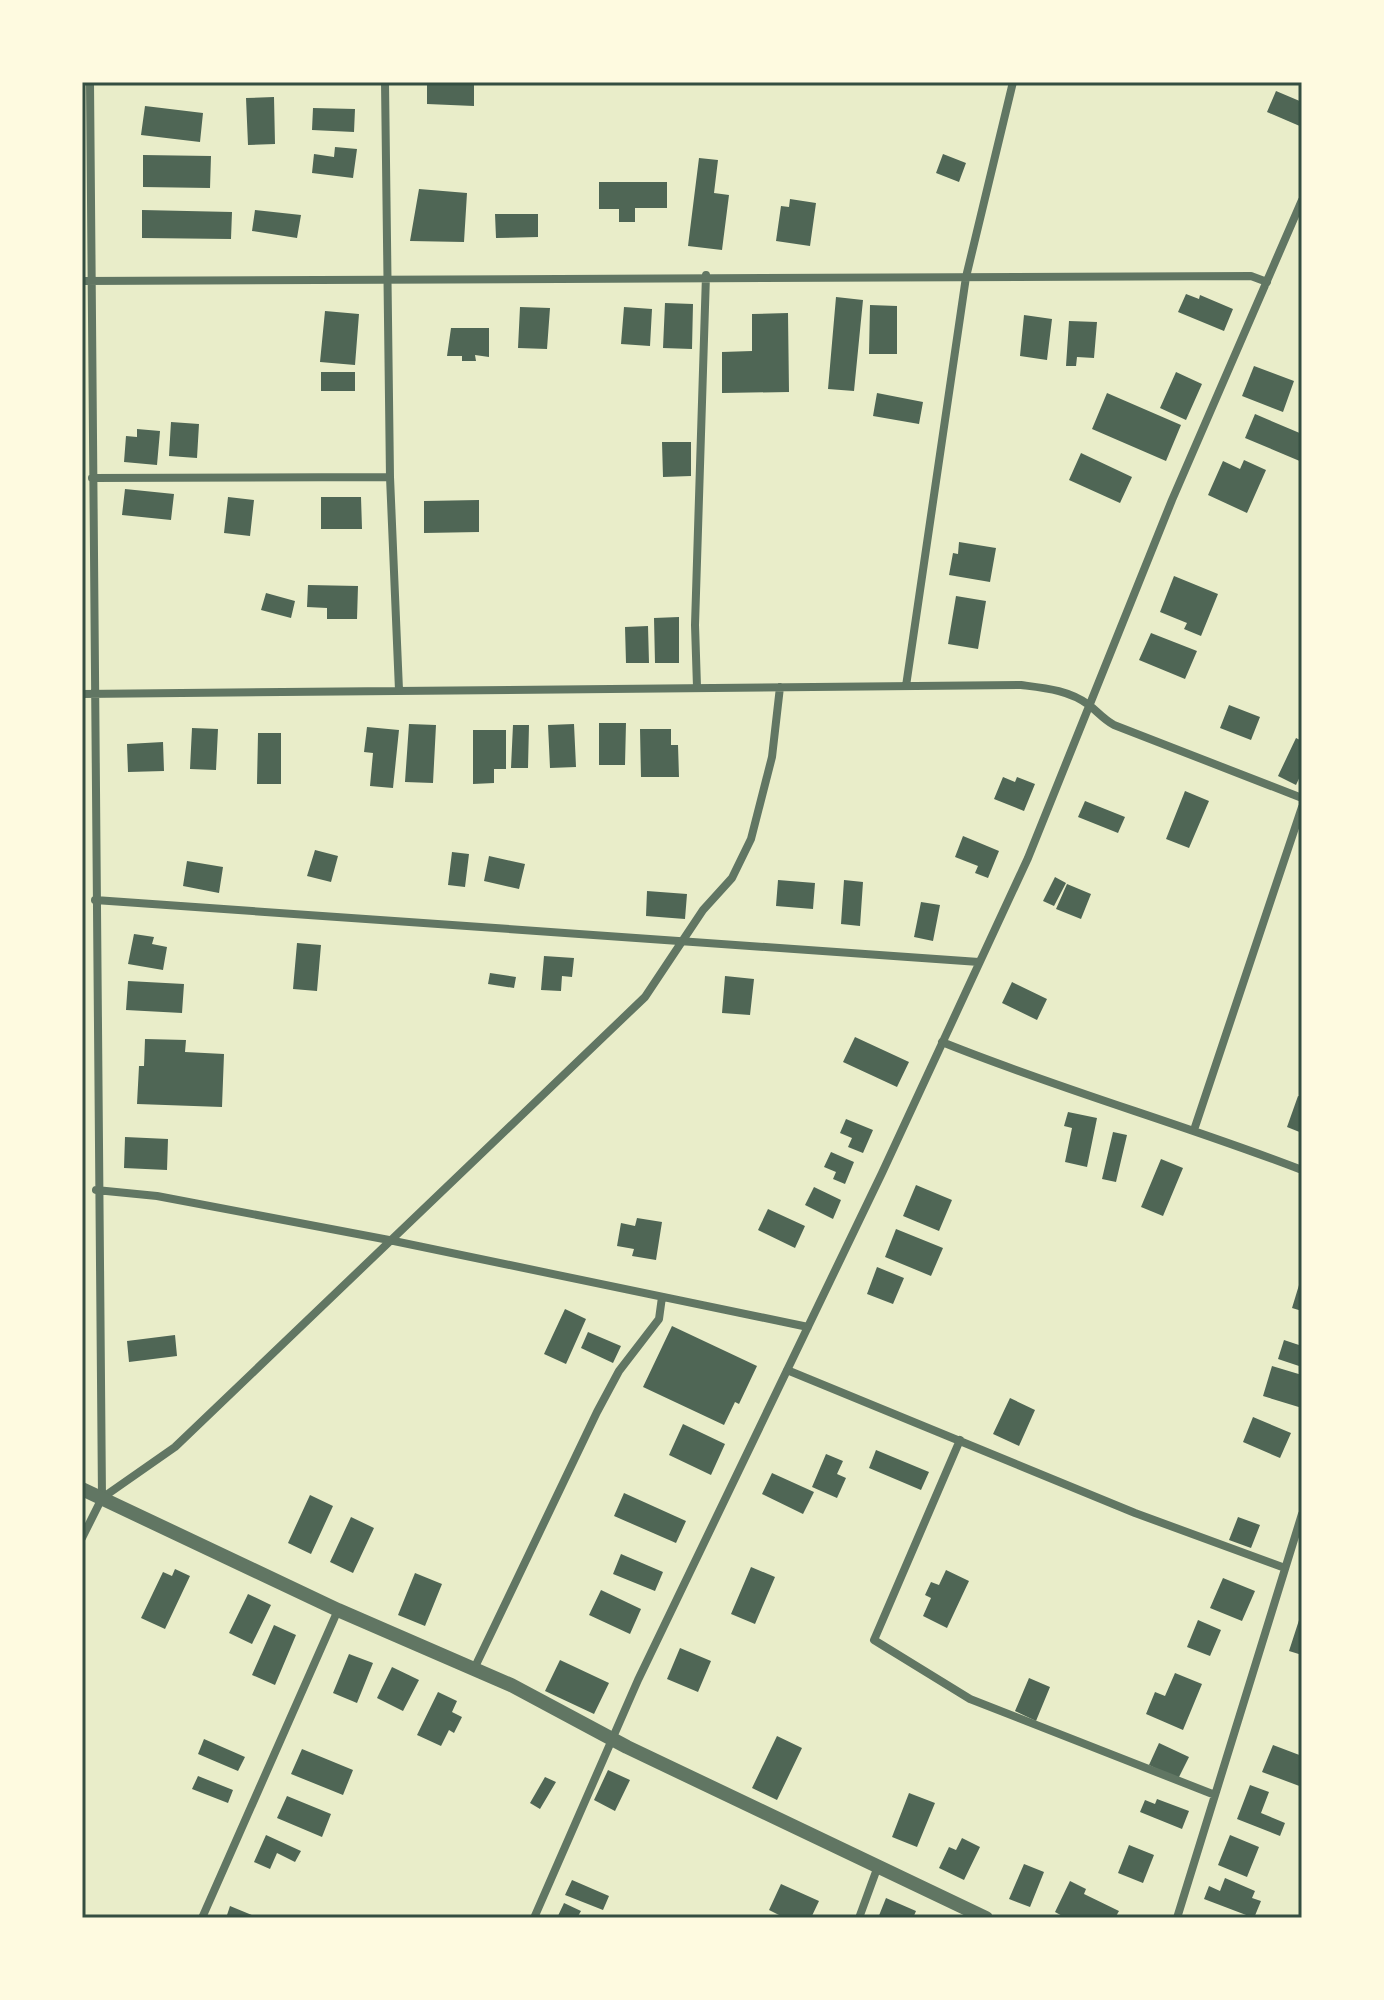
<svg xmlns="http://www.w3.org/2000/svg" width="1384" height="2000" font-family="'Roboto Condensed',sans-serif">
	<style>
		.building { fill: #4f6655 }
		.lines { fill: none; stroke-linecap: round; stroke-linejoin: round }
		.minor { stroke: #617663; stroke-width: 8 }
		.tertiary { stroke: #617663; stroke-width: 14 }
		.neatline { fill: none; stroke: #344e41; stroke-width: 3 }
	</style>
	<rect width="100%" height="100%" fill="#e9edc9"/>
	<path class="building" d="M427,82H474V106L427,104Z
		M1276,91L1302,102V127L1267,112Z
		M274,97L275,144L248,145L246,98Z
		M145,106L203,113L200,142L141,135Z
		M313,108L355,109L354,132L312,130Z
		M335,147L357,149L353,178L312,173L314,154L334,157Z
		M943,154L966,163L959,182L936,173Z
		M143,155L211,156L210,188L143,187Z
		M699,158L718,160L714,193L729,195L722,250L688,246Z
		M599,182H667V208H635V222H619V209H599Z
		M419,189L467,193L464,242L410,241Z
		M790,199L816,203L810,246L776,241L781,206L789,207Z
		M142,210L232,212L231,239L142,238Z
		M255,210L301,215L297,238L252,231Z
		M495,214H538V237L496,238Z
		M1186,294L1199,299L1200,295L1233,309L1224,331L1178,312Z
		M836,297L863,300L854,391L828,389Z
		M665,303L693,304L692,349L663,348Z
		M870,305L897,306V354H869Z
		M520,307L550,308L547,349L518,348Z
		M624,307L652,309L650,346L621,344Z
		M325,311L359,314L355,365L320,362Z
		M788,313L789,392L722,393V352L752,351V314Z
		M1024,315L1052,319L1047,360L1020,356Z
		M1069,321L1097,322L1094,358L1077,357L1076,366H1066Z
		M451,328H489V357L475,355L476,361H462V356H447Z
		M1254,366L1294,381L1283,412L1242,396Z
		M321,372H355V391H321Z
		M1176,372L1202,384L1186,420L1160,408Z
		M877,393L923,402L919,424L873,416Z
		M1107,393L1181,425L1166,461L1092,429Z
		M1255,414L1302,434V462L1245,438Z
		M171,422L199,424L197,458L169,456Z
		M137,429L160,431L157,465L124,462L126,436L137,437Z
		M662,442H691V476L663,477Z
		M1081,453L1132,477L1120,503L1069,480Z
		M1244,460L1266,470L1247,513L1208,495L1223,461L1240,469Z
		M125,489L174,494L171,520L122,515Z
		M228,497L254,500L250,536L224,533Z
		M321,497H361L362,529H321Z
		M479,500V532L424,533V501Z
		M959,542L996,548L990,582L949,575L953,553L958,554Z
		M1174,576L1218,594L1201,636L1184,629L1187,623L1160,612Z
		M308,585L358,586L357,619H327V608L307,607Z
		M266,593L295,601L291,618L261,610Z
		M956,596L986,601L978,649L948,644Z
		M679,617V663H655L654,618Z
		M648,626L649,663H626L625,627Z
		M1151,633L1197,651L1185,679L1139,660Z
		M1229,705L1260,717L1251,740L1220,728Z
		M599,723H626L625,765H599Z
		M409,724L436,725L433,783L405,782Z
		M574,724L576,767L550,768L548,725Z
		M513,725H529L528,768H511Z
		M367,727L399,730L393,788L370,786L373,753L364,752Z
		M192,728L218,729L216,770L190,769Z
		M640,729H671V745H678L679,777H641Z
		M473,730H506V769H494V783L473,784Z
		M258,733H281V784H257Z
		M1296,738L1302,741V772L1296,785L1278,776Z
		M163,742L164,771L128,772L127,744Z
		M1003,777L1015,782L1017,777L1035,784L1024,811L994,799Z
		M1185,791L1209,801L1189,848L1166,839Z
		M1085,801L1125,817L1118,833L1078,817Z
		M963,836L999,851L988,878L975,873L978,866L955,857Z
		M315,850L338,856L331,882L307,876Z
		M452,852L469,854L465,887L448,885Z
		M489,856L525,864L519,889L484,881Z
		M187,861L223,867L219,893L183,886Z
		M1055,877L1066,883L1054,906L1043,901Z
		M778,880L815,883L813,909L776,906Z
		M844,880L863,882L860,926L841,924Z
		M1067,884L1091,894L1081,919L1056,909Z
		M647,891L687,894L685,919L646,916Z
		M921,902L940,905L933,941L914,937Z
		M134,934L154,937L152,944L167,947L163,970L128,964Z
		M297,943L321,945L317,991L293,989Z
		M544,956L574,958L572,977L562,976L561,991L541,990Z
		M490,973L516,977L514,988L488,984Z
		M725,976L754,979L750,1015L722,1013Z
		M128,981L184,984L182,1013L126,1010Z
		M1012,982L1047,999L1037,1020L1002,1003Z
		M855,1037L909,1062L897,1087L843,1062Z
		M145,1039L186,1040L185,1052L224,1054L222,1107L137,1104L139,1066H144Z
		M1298,1096L1302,1097V1133L1287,1127Z
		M1068,1112L1097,1118L1087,1167L1065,1162L1072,1128L1064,1126Z
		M846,1119L873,1130L863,1153L848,1147L852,1138L840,1133Z
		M1113,1132L1127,1135L1116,1182L1102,1179Z
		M125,1137L168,1139L167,1170L124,1168Z
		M831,1152L854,1162L845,1184L833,1179L836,1172L824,1167Z
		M1161,1159L1183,1168L1163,1216L1141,1207Z
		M916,1185L952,1200L939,1231L903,1216Z
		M814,1187L841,1200L833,1219L805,1205Z
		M768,1209L805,1226L795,1248L758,1230Z
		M637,1218L662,1222L656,1260L632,1256L634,1249L617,1246L621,1223L635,1226Z
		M896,1229L943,1248L931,1276L885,1257Z
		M877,1267L904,1278L893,1304L867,1294Z
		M1299,1285L1302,1286V1311L1292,1308Z
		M565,1309L586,1319L566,1364L544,1354Z
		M672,1326L757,1366L739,1404L735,1402L724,1425L643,1387Z
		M588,1332L621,1346L613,1363L581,1348Z
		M175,1335L177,1356L129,1362L127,1341Z
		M1284,1340L1302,1346V1367L1278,1359Z
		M1272,1366L1302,1375V1408L1263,1396Z
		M1010,1398L1035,1410L1019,1446L993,1434Z
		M1253,1417L1291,1433L1280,1458L1243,1442Z
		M683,1424L725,1444L711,1475L669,1455Z
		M876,1450L929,1472L921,1490L869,1468Z
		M826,1454L843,1461L837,1474L846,1478L837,1498L812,1487Z
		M772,1473L814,1492L803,1514L762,1494Z
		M624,1493L686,1521L676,1543L614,1516Z
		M310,1495L333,1506L311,1554L288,1543Z
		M351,1517L374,1528L353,1573L330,1562Z
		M1238,1517L1260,1525L1251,1548L1229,1540Z
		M621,1554L663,1572L655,1591L613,1574Z
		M751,1567L775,1577L755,1624L731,1614Z
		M175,1569L190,1576L165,1629L141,1618L163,1572L172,1576Z
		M946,1570L969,1581L947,1628L923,1616L931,1598L925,1595L931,1582L939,1585Z
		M415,1573L442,1584L425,1626L398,1615Z
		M1223,1578L1255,1591L1242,1621L1210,1608Z
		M601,1590L641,1609L630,1634L589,1615Z
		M248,1594L271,1605L252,1644L229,1633Z
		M1301,1614H1302V1655L1289,1651Z
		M1198,1620L1221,1630L1210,1656L1187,1647Z
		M274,1625L296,1635L275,1685L252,1675Z
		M680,1648L711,1661L698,1692L667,1679Z
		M349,1654L373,1663L357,1703L333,1693Z
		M560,1660L609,1683L594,1714L545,1691Z
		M392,1667L419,1680L403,1711L377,1698Z
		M1175,1673L1202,1684L1183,1730L1146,1714L1155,1692L1165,1696Z
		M1029,1678L1050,1687L1036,1721L1015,1711Z
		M438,1692L457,1701L452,1712L462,1717L454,1733L449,1730L441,1746L417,1735Z
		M777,1736L802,1748L777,1800L752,1788Z
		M204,1739L245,1757L238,1771L198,1754Z
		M1159,1743L1189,1757L1178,1779L1149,1765Z
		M1273,1745L1302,1756V1787L1262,1772Z
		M302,1749L353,1770L343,1795L291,1774Z
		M608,1770L630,1780L615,1811L594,1800Z
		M198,1776L233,1790L228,1803L192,1789Z
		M545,1777L556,1782L540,1809L530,1803Z
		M1250,1785L1269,1792L1261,1813L1285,1823L1280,1836L1237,1819Z
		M909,1793L935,1803L917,1847L892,1837Z
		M287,1796L331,1814L322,1837L277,1818Z
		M1157,1799L1189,1811L1182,1829L1140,1812L1145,1800L1155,1804Z
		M266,1835L301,1851L295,1862L277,1853L270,1869L254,1862Z
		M1230,1835L1259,1847L1247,1877L1218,1865Z
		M962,1838L980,1847L964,1880L939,1868L949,1847L956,1850Z
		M1129,1845L1154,1855L1143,1883L1118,1873Z
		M1024,1864L1044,1872L1030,1907L1009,1899Z
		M1225,1878L1255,1891L1252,1898L1261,1901L1254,1918L1204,1899L1209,1886L1220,1891Z
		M572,1880L609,1896L603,1910L565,1895Z
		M1070,1881L1086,1889L1084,1894L1119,1911L1115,1918H1066L1055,1912Z
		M781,1884L819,1901L811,1918H785L769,1910Z
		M886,1898L916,1911L913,1918H878Z
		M564,1903L581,1911L577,1918H557Z
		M230,1906L259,1918H226Z"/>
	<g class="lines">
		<path class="minor" d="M385,82L390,477L399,690
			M82,281L1251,276L1267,282
			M92,478L390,477
			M906,686L966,277L1013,82
			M697,687L695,625L706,275
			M82,694L1021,685C1045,688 1069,690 1089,705C1098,712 1103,719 1114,725L1302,798
			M95,900L979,962
			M942,1042C1061,1090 1183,1124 1302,1170
			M1194,1130L1302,807
			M96,1190L157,1196L389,1240L808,1327
			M787,1370L1135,1513L1285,1568
			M960,1440L874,1640L970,1699L1215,1795
			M102,1498L175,1447L645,997L703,910L732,878L751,839L772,757L780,687
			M82,1538L102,1498L90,82
			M473,1671L597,1412L619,1371L659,1319L662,1297
			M202,1918L338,1610
			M534,1918L638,1680L882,1173L1028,858L1172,500L1302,200
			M859,1918L878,1866
			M1177,1918L1302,1514"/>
		<path class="tertiary" d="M82,1489L338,1610L511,1685L627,1747L986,1918"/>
	</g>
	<rect width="1384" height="2000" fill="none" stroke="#fefae0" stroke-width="168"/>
	<rect x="84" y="84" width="1216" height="1832" class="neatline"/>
</svg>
